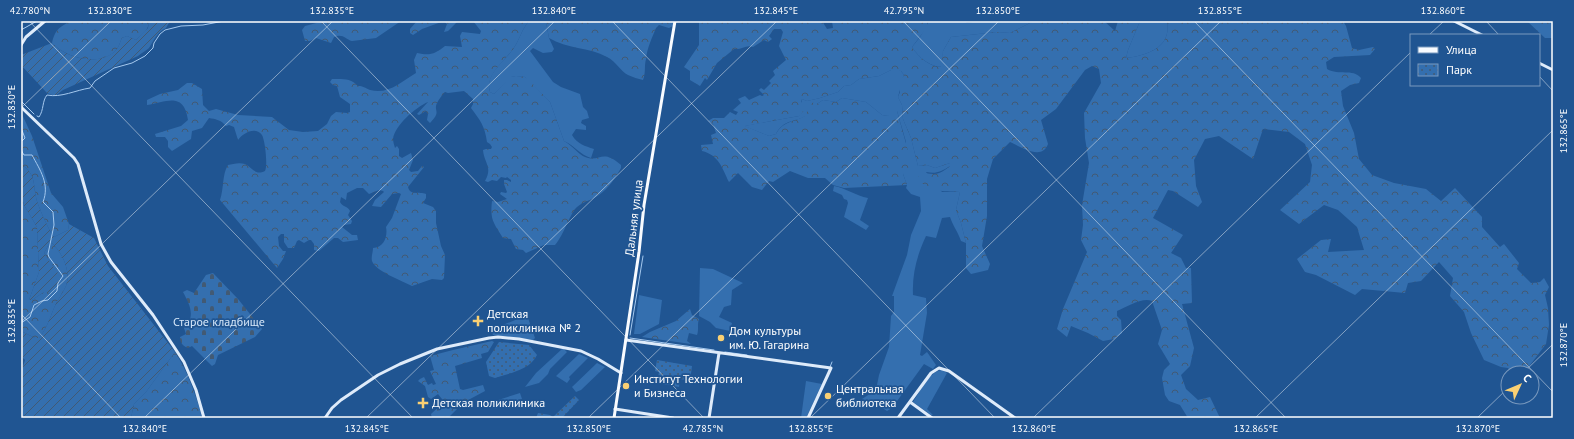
<svg xmlns="http://www.w3.org/2000/svg" width="1574" height="439" font-family="'PT Sans',sans-serif">
	<style>
		.grass { fill: #346faf }
		.forest { fill: url(#forest-crowns) }
		.cemetery { fill: url(#cemetery-stones) }
		.park { fill: url(#park-dots) }
		.garden { fill: url(#garden-furrows) }
		.lines { fill: none; stroke-linecap: round; stroke-linejoin: round }
		.stream { stroke: #a5c9ef; stroke-width: 1 }
		.secondary { stroke: #deebfa; stroke-width: 3 }
		.primary { stroke: #f8fbff; stroke-width: 3 }
		.ticks { fill: none; stroke: #fff; stroke-width: 1; stroke-opacity: 0.45 }
		.poi-dot { fill: #fad073; stroke: #205592; stroke-width: 1.5 }
		.labels { text-anchor: middle; stroke-width: 3.5; stroke-linejoin: round; paint-order: stroke }
		.street-label { font-size: 12px; fill: #fff; stroke: #205592 }
		.poi-label { font-size: 12px; fill: #fff; stroke: #205592; text-anchor: start }
		.park-label { font-size: 12px; fill: #d7e8fa; stroke: #205592 }
		.neatline { fill: none; stroke: #fff; stroke-width: 1.5 }
		.ticks-label { font-size: 10px; text-anchor: middle; fill: #fff }
	</style>
	<defs>
		<pattern id="forest-crowns" width="20" height="18" patternUnits="userSpaceOnUse"><rect width="20" height="18" fill="#346faf"/><path d="M2 6a3 3 0 1 1 6 0M12 15a3 3 0 1 1 6 0" fill="none" stroke="#425a74"/></pattern>
		<pattern id="cemetery-stones" width="16" height="16" patternUnits="userSpaceOnUse"><rect width="16" height="16" fill="#346faf"/><path d="M2 7V4a2 2 0 0 1 4 0v3zM10 15v-3a2 2 0 0 1 4 0v3z" fill="#425a74"/></pattern>
		<pattern id="park-dots" width="8" height="8" patternUnits="userSpaceOnUse"><rect width="8" height="8" fill="#346faf"/><path d="M2 2h.1M6 6h.1" fill="none" stroke="#425a74" stroke-width="1.8" stroke-linecap="round"/></pattern>
		<pattern id="garden-furrows" width="10" height="10" patternUnits="userSpaceOnUse"><rect width="10" height="10" fill="#346faf"/><path d="M-1 1l2-2M0 10L10 0M9 11l2-2" fill="none" stroke="#425a74"/></pattern>
	</defs>
	<rect width="100%" height="100%" fill="#205592"/>
	<path class="grass" d="M529,21L546,22L549,38L554,49L552,52L543,53L533,48L530,51L553,82L561,87L580,94L583,107L587,111L589,118L582,120L581,123L586,126V130L576,129L572,135C577,144 585,146 594,149L591,158C580,155 575,146 564,141L550,102L525,77L516,76L511,77L494,94L490,92C484,73 507,60 515,46C520,38 522,29 529,21Z
		M929,21H964L967,23L979,21H1034L1010,33L997,32L951,37L943,51L942,67C930,67 918,57 912,47L920,37Z
		M1140,21H1167C1172,48 1147,55 1126,58L1128,50Z
		M896,69L901,71L904,75L898,97L902,105L903,119L911,138L918,166L927,165L935,168L950,163V166C941,172 936,174 926,172L942,192H960L956,210L961,223L966,243L961,241C958,232 953,226 950,217L942,218L936,238L926,236C917,255 912,274 913,295L926,298L927,313L920,355L922,356L927,352L936,365L933,369L924,364L892,408L887,411L876,404H868L866,405L862,399L876,390L879,375L889,347L891,316L894,312V296H892L907,255L911,235L921,211L920,197L911,194L906,188L907,185L903,174L906,142L897,111L888,116L882,115L866,102L842,98L836,102L823,100L817,104L809,109L806,116C794,122 783,120 776,134L769,136L744,126L799,116L802,99L807,101L820,98L838,92L844,86L851,85L859,79L879,76L891,70Z
		M834,186C846,188 856,196 868,198L860,220L869,226L866,230L844,217L848,203L847,200L844,199L842,195L833,191Z
		M700,268L713,269L743,283L732,290L731,305L724,307L719,317L732,323L730,331L716,328L710,322L699,316Z
		M639,295L662,300L659,324L640,334H634Z
		M525,316L528,318L535,338L533,340L493,335L492,333L493,329Z
		M562,349H564L567,352L550,369L548,374L539,383L525,387L536,373Z
		M579,354L588,358L569,377L570,379L567,383L556,376Z
		M597,363L605,367L581,390L576,392L572,387Z
		M942,370L947,373L927,409L933,415H931L913,402C920,392 929,371 942,370Z
		M806,381L822,384L806,418H801Z
		M520,393L522,399L495,409L494,407L496,406L495,401Z"/>
	<path class="forest" d="M71,21H149C149,30 142,34 136,40L127,36L122,38C120,42 119,46 117,49C102,68 66,58 52,43C55,30 59,27 71,21Z
		M324,21H401L376,38L352,41C345,39 343,33 334,37L331,43L316,38L310,41H305L302,30L305,26Z
		M417,21H458L448,31L444,32L447,24L444,21L422,29L413,35L410,33V29Z
		M473,21H529C522,29 520,38 515,46C507,60 484,74 490,92L494,94L510,77L516,76L525,77L528,79L550,102L564,141C573,146 578,154 585,157C601,163 601,148 621,165V168C615,178 609,188 599,195C592,200 584,201 577,207C570,213 564,235 555,245H544L526,253L523,250L516,249L511,239L503,238C493,222 490,220 492,201L498,202L507,199L500,194L501,192L506,193L507,192L504,184V180H507L511,182V180L507,177L506,178L501,177L497,181L492,180L488,182L485,181C493,167 484,163 483,150L486,149H491L492,147L490,144L487,142C485,126 480,120 471,108L473,104V99L464,91L448,93L445,92C442,95 439,99 437,103C433,112 442,111 430,123L427,120L428,114L426,111L419,115L417,114L428,102C416,107 395,125 393,139C393,141 394,145 395,148L397,146L399,149V156L402,158L411,153L413,160L409,170L411,172L418,171L422,166L424,167L408,187C410,196 419,191 426,194V198L423,203L433,207L436,211V223L441,246L445,255L444,278L442,280L432,279L412,286C403,281 375,271 372,261C371,257 373,252 373,248C384,248 388,236 386,227L392,218L401,194L399,193L392,194L381,207L372,206L375,200L384,192L383,191L379,190L369,194L363,188H357L347,193L346,200L341,197L340,202C342,207 348,206 350,211L348,215L352,221L351,224L344,225L342,227L352,235H357L358,240L343,242L338,238H334L319,251L314,250V244L311,240H309L304,243L299,240L297,241L294,248H288L284,242V234H281L278,237L279,246L283,251H286L283,259L277,268L220,200C224,189 222,174 228,165C233,164 239,162 245,164C253,168 255,176 265,171C268,166 265,140 262,135C255,126 243,133 238,140L234,127L229,125L226,126C221,120 216,119 209,118L202,128L192,131L191,139L172,151L168,147V141L165,137H156L155,134L181,126L188,120C184,91 166,102 147,105V100L160,94L178,90L187,83H192L202,89L203,105L209,111L216,109L238,115L272,117L289,130L303,132L318,131L327,124L331,116L336,112L347,113L350,112V104L340,97L337,86L333,85L330,82L332,79C342,79 351,78 358,86C363,86 365,88 370,90C388,95 401,82 416,73L414,60L417,53C430,56 435,54 445,46L462,47L460,36L462,32L480,34L481,31Z
		M544,21H673V26L669,28L659,25L656,28C652,38 647,48 646,59C644,66 646,73 643,80C638,79 633,77 628,75C620,71 616,61 607,57C589,47 567,49 549,38L546,22Z
		M699,21H822L827,29L833,28L832,21H929L927,23L928,26L912,47C918,57 930,67 941,67L943,51L951,37L997,32L1010,33L1034,21H1104L1115,31L1118,21H1140L1128,50L1126,58C1147,55 1172,48 1167,21H1343L1346,26L1352,48L1359,50L1373,47L1375,49L1370,55L1334,57L1326,62L1327,69C1339,76 1352,68 1361,78L1359,83L1350,85L1341,91L1343,106L1354,133L1359,159L1372,175L1394,183L1426,189L1441,201L1455,188L1482,217V227L1500,247L1504,244L1519,263L1517,269L1531,283L1540,282L1544,278L1549,287L1545,295L1548,308L1549,325L1546,344L1524,373H1512L1508,368L1501,367L1484,360L1471,333L1464,312L1450,296L1453,278L1439,262L1421,281L1408,283L1405,293L1362,289L1355,295L1316,275L1305,272L1297,259L1321,240L1331,239L1328,252L1364,250L1357,227L1338,210L1324,205L1299,224L1280,210L1310,182L1312,165L1305,144L1289,132L1263,129L1253,159L1219,136L1205,139L1194,160L1196,186L1202,202L1198,207L1173,191L1168,190L1153,218L1183,235L1171,253L1181,258L1186,268H1191L1192,303L1182,304L1194,348L1190,366L1181,375L1186,389L1198,400L1210,397L1220,418H1188L1180,405L1169,401L1165,395L1162,378L1164,370L1170,364L1158,344L1162,330L1152,301C1142,297 1127,307 1117,311V316L1121,320L1122,333L1114,339L1103,341L1088,333L1071,326L1067,337L1057,329L1063,309L1087,252L1081,240L1083,225L1082,205L1089,163L1085,138L1084,113L1101,83L1099,69L1092,66L1085,70L1056,109L1041,120L1048,144C1042,161 1021,147 1010,142L993,159L987,179V216L982,246L990,264L988,270L971,274L966,268V243L961,223L956,210L960,192C940,191 934,192 917,180L920,173C925,172 928,174 934,174C940,174 945,170 950,166V163L935,168L927,165L918,166L911,138L903,119L902,105L898,97L900,92L899,86L904,75L901,71L891,70L879,76L859,79L851,85L844,86L838,92L820,98L807,101L802,99L801,102L807,107L799,116L745,126L769,136L776,134C783,121 794,122 805,116L811,102L817,104L823,100L836,102L842,98L866,102L882,115L888,116L893,109L897,111L910,158L908,171L903,174L907,185L844,188L833,185L825,178H808L790,171L773,182L769,181L762,190L752,187L738,173L729,182C722,168 719,155 702,151L701,145L713,144L711,135L716,133L713,124L708,121L713,118H724L730,112L736,115L738,112L733,110L741,103L738,99L745,96L749,100L760,95L762,96L764,95L759,90L761,88L764,90L771,83L769,81L775,75L773,71L786,60L779,46L783,32L781,29H774L769,36L772,39L768,42L764,40L753,47C746,44 742,50 734,49L717,63L707,80L705,78L700,86L690,80V71L684,67L699,45Z
		M1527,21H1553V38H1545Z
		M21,112L32,136L51,193L63,207L69,224L68,230L54,237C51,235 36,202 36,197C33,183 36,177 24,166H21Z
		M21,194L24,205L37,227L39,272L29,300H32L44,292L48,259L44,253L49,244L52,243C63,254 71,271 66,286C63,293 57,300 54,308C50,318 46,330 39,338H35L21,331Z
		M690,309L692,315L699,319C697,324 699,329 697,335L689,333L687,341L691,344L642,337L650,332L676,321Z
		M492,341L494,342L488,352L481,354L482,358L455,366L460,389L463,390L483,385L485,391L457,406V409L448,418H432L431,414L443,403L442,399L438,394L431,399L428,397L425,386L418,381L420,379L424,377L428,385L432,383L433,385L436,384L430,371L434,370L430,356L453,350Z
		M175,352C187,370 197,397 202,418H131L134,404L146,392Z"/>
	<path class="cemetery" d="M213,273L238,299L262,329L255,337L218,355L215,364L212,366L192,346L188,348C183,346 180,343 180,337L186,334L184,328C196,317 190,305 183,292L187,290L194,293L206,275Z"/>
	<path class="park" d="M499,342L529,345L537,355C530,370 510,373 495,378L489,376L486,362Z
		M657,360L692,366L690,381L680,379L679,387L657,383L659,372L655,371Z
		M575,396L579,400L562,418H536L538,413L550,415L553,417Z"/>
	<path class="garden" d="M149,21H170L166,28C157,32 154,40 149,48C146,51 141,53 138,56L63,90L55,96L47,93L21,65V55L52,43C66,58 101,68 117,49C119,46 120,42 122,38L127,36L136,40L148,28Z
		M21,166H24C36,177 33,183 36,197C36,202 51,235 54,237L68,230L69,224L94,238L108,266L175,352L146,392L134,404L131,418H21V373L25,360L21,356V331L35,338H39C46,330 50,318 54,308C57,300 63,293 66,286C71,271 63,254 52,243L49,244L44,253L60,276L61,279L54,293L44,292L32,300H29L39,272L37,227L24,205L21,194Z"/>
	<g class="lines">
		<path class="stream" d="M21,30L37,21
			M21,101L34,114
			M37,116L39,117C44,110 42,101 47,95C61,98 76,90 90,88L95,81L114,68L132,63L145,56L153,48L154,43L160,34L165,30L181,26L203,25L224,21
			M21,128L25,138L21,142
			M21,150L24,155H32C40,170 50,184 43,202L53,212L54,225L48,254L49,257L63,276L58,283L57,291L48,300L42,301L34,305L30,317L21,323
			M630,335L643,256
			M630,338L714,350
			M725,352L747,355
			M830,367L832,362"/>
		<path class="secondary" d="M1454,21L1482,35
			M21,45L26,37L45,21
			M1539,63L1553,70
			M21,107L74,158L78,164L101,244L111,262L153,315L184,362L196,390L204,418
			M626,340L831,368L808,418
			M910,402L932,418
			M615,409L673,418
			M325,418L332,408L341,400L378,375L400,364L437,349L489,338L498,337L519,339L581,351L598,359L621,373
			M709,418L719,353
			M898,418L931,373L939,368L949,371L1015,418"/>
		<path class="primary" d="M614,418L639,252L644,205L675,21"/>
	</g>
	<path class="ticks" d="M29,21L413,418M321,21L704,418M612,21L995,418M903,21L1286,418M1194,21L1553,392M1486,21L1499,35M1429,35L1444,21M1539,76L1553,91M21,108L111,21M21,314L121,418M21,322L333,21M1523,373L1553,344M144,418L555,21M366,418L777,21M588,418L999,21M810,418L1221,21M1033,418L1411,52M1255,418L1553,130M1477,418L1508,388"/>
	<g class="poi-dot">
		<path d="M476 315h4v4h4v4h-4v4h-4v-4h-4v-4h4z"/>
		<circle cx="721" cy="338" r="4"/>
		<circle cx="626" cy="386" r="4"/>
		<circle cx="828" cy="396" r="4"/>
		<path d="M421 397h4v4h4v4h-4v4h-4v-4h-4v-4h4z"/>
	</g>
	<g class="labels">
		<g class="street-label">
			<text transform="translate(634 218) rotate(-83)" y="4">Дальняя улица</text>
		</g>
		<g class="poi-label">
			<text x="487" y="318">Детская<tspan x="487" dy="14">поликлиника № 2</tspan></text>
			<text x="729" y="335">Дом культуры<tspan x="729" dy="14">им. Ю. Гагарина</tspan></text>
			<text x="634" y="383">Институт Технологии<tspan x="634" dy="14">и Бизнеса</tspan></text>
			<text x="836" y="393">Центральная<tspan x="836" dy="14">библиотека</tspan></text>
			<text x="432" y="407">Детская поликлиника</text>
		</g>
		<g class="park-label">
			<text x="219" y="326">Старое кладбище</text>
		</g>
	</g>
	<rect width="1574" height="439" fill="none" stroke="#205592" stroke-width="44"/>
	<rect x="1410" y="34" width="130" height="52" fill="#205592" stroke="#7999be"/>
	<rect x="1418" y="47" width="20" height="6" fill="#f8fbff" stroke="#7999be"/>
	<text x="1446" y="54" font-size="12" fill="#ffffff">Улица</text>
	<rect x="1418" y="64" width="20" height="12" fill="url(#park-dots)" stroke="#7999be"/>
	<text x="1446" y="74" font-size="12" fill="#ffffff">Парк</text>
	<g transform="translate(1520 385) rotate(46)"><circle r="19" fill="#205592" stroke="#7999be"/>
	<path d="M0-3L7 15L0 10L-7 15Z" fill="#fad073"/>
	<text y="-6" font-size="11" font-weight="bold" text-anchor="middle" fill="#ffffff">С</text>
	</g>
	<rect x="22" y="22" width="1530" height="395" class="neatline"/>
	<g class="ticks-label">
		<text x="30" y="14">42.780°N</text>
		<text x="110" y="14">132.830°E</text>
		<text x="332" y="14">132.835°E</text>
		<text x="554" y="14">132.840°E</text>
		<text x="776" y="14">132.845°E</text>
		<text x="904" y="14">42.795°N</text>
		<text x="998" y="14">132.850°E</text>
		<text x="1220" y="14">132.855°E</text>
		<text x="1443" y="14">132.860°E</text>
		<text transform="translate(11 107) rotate(-90)" y="4">132.830°E</text>
		<text transform="translate(1563 131) rotate(-90)" y="4">132.865°E</text>
		<text transform="translate(11 321) rotate(-90)" y="4">132.835°E</text>
		<text transform="translate(1563 345) rotate(-90)" y="4">132.870°E</text>
		<text x="145" y="432">132.840°E</text>
		<text x="367" y="432">132.845°E</text>
		<text x="589" y="432">132.850°E</text>
		<text x="703" y="432">42.785°N</text>
		<text x="811" y="432">132.855°E</text>
		<text x="1034" y="432">132.860°E</text>
		<text x="1256" y="432">132.865°E</text>
		<text x="1478" y="432">132.870°E</text>
	</g>
</svg>
